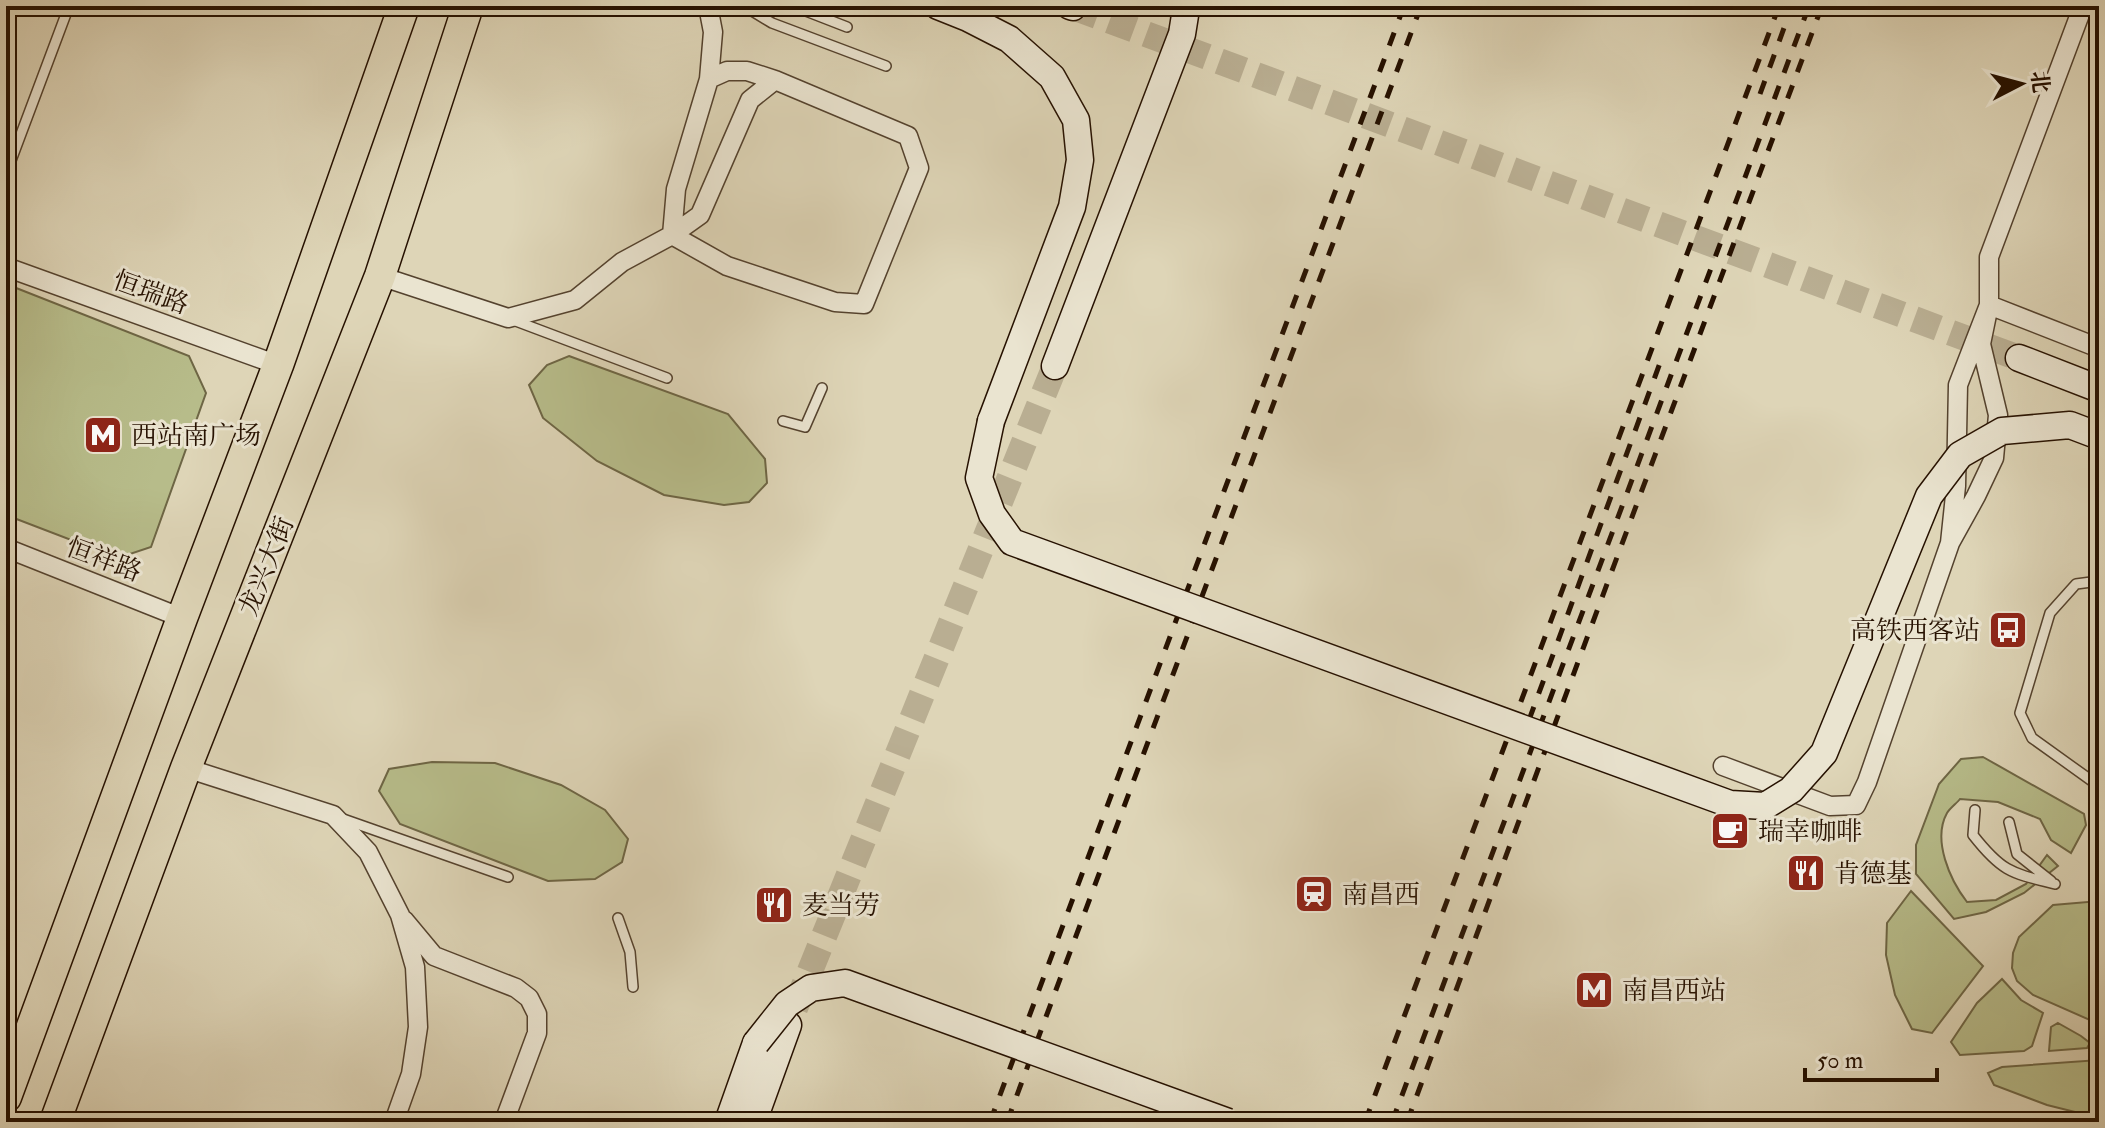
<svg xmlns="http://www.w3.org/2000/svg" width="2105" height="1128" font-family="'IM FELL Double Pica','Noto Serif SC',serif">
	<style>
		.green { fill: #b7bc8a; stroke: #6e6645; stroke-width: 2 }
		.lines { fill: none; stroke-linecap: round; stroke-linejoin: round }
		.secondary-tunnel { stroke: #b9ae92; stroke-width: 26; stroke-dasharray: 26 13; stroke-linecap: butt }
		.lane-casing { stroke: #54422e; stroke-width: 12 }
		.street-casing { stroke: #54422e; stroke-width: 21 }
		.secondary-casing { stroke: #261100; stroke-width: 29 }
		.primary-casing { stroke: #261100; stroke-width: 33 }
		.lane { stroke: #eae4d0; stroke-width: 9 }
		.street { stroke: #eae4d0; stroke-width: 18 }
		.secondary { stroke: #eae4d0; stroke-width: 26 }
		.primary { stroke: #ded5b7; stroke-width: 30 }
		.rail { stroke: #261100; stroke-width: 5; stroke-dasharray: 14 14; stroke-linecap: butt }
		.secondary-bridge-casing { stroke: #261100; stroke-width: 29; stroke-linecap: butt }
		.secondary-bridge { stroke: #eae4d0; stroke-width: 26 }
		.labels { text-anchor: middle; stroke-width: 6; stroke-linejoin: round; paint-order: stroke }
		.street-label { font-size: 26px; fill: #261100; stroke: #eae4d0 }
		.poi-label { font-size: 26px; fill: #261100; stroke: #eae4d0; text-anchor: start }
	</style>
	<rect width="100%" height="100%" fill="#ded5b7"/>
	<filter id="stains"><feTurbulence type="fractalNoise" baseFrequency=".0025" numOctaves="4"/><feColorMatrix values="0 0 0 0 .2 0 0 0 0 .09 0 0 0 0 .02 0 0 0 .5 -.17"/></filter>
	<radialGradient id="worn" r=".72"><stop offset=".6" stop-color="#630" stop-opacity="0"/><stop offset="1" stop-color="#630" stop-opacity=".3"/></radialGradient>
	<path class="green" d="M6,284L189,356L206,393L151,547L118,558L6,515Z
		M569,356L728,414L765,459L767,483L749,502L724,505L664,495L597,461L543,418L529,385L547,365Z
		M1983,757L2084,814L2086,825L2071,853L2051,840L2040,819L1998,802L1960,799C1957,803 1950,808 1947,813C1932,840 1950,880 1967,902L1996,900L2026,884L2047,855L2058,866L2024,893L1986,912L1954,919L1916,874V845L1939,784L1961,759Z
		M432,762L495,763L561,785L605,810L628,839L622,862L595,879L548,881L400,824L379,791L389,769Z
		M1911,891L1983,966L1932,1033L1912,1029L1895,995L1886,955L1887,923Z
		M2099,901V1024L2033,995L2017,981L2012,968L2013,953L2019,937L2053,905Z
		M2002,979L2021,1000L2043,1013L2032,1046L2024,1051L1960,1055L1951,1042L1977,1003Z
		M2058,1023L2081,1036L2090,1043L2087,1048L2049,1051L2051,1027Z
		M2099,1060V1118L2047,1105L1994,1085L1988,1073L2002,1067Z"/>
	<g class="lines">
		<path class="secondary-tunnel" d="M1073,7L2019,358
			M795,1008L1055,366"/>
		<g class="lane-casing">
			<path id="lane" d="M744,6L772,23L886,66
				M793,6L847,27
				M6,174L69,6
				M513,320L667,378
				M783,421L805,427L822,388
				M2099,581L2076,584L2050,613L2020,713L2032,738L2099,786
				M1975,810L1973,835C2002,872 2011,873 2055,884
				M343,819L508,877
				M2009,822L2017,854L2051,881
				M618,918L630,952L633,987"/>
		</g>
		<g class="street-casing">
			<path id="street" d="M2083,6L1989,257V305L2099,348
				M709,79L727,71H747L775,80L908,136L919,168L864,304L835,302L727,266L672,235L700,215L750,100L775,80
				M6,267L278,365
				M380,276L508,318L575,300L622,262L672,235L676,189L709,79L713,32L708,6
				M6,548L182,618
				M1723,766L1830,806L1856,805L1867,782L1950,543L1976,496L1994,458L1998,415L1981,344L1989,305L1958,385L1956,486L1950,543
				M186,768L333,815L368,852L400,915L415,967L418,1027L411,1074L394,1122
				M404,920L434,956L516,988L529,998L537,1014V1033L504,1122"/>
		</g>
		<g class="secondary-casing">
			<path id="secondary" d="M938,6L968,18L1009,39L1052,77L1076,120L1080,160L1072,207L991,421
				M1070,6L1073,7
				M2019,358L2099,389
				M1055,366L1182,34L1186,9L1179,6
				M728,1122L756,1043
				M753,1122L788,1025"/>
		</g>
		<g class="primary-casing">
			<path id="primary" d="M6,1097L182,618L278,365L404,6
				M55,1122L186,768L380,276L468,6"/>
		</g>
		<use href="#lane" class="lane"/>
		<use href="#street" class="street"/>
		<use href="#secondary" class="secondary"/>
		<use href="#primary" class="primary"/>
		<path class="rail" d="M1760,94L1792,6
			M1529,720L1664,352
			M990,1122L1404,6
			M1007,1122L1421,6
			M1365,1122L1779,6
			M1392,1122L1809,6
			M1407,1122L1822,6"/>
		<g class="secondary-bridge-casing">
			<path id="secondary-bridge" d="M991,421L979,478L992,514L1012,542L1730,804L1765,806L1791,790L1824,753L1929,496L1960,455L2002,431L2070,425L2099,436
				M756,1043L787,1004L811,988L845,983L1228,1122"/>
		</g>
		<use href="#secondary-bridge" class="secondary-bridge"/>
	</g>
	<defs>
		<g id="metro-square" transform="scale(2)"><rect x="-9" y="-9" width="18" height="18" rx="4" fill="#8f2418" stroke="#eae4d0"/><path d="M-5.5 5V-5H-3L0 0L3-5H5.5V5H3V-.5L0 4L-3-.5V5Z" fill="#fff"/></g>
		<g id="bus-square" transform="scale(2)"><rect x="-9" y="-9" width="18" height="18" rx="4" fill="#8f2418" stroke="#eae4d0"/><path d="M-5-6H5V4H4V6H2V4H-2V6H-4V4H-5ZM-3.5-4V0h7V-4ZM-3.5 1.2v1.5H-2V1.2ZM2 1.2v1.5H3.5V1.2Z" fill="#fff"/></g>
		<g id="cafe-square" transform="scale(2)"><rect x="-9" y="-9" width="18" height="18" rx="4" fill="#8f2418" stroke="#eae4d0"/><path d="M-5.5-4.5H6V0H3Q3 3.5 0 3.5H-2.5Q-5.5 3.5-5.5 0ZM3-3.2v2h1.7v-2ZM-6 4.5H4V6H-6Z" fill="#fff"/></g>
		<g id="restaurant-square" transform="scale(2)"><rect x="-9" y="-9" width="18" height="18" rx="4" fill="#8f2418" stroke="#eae4d0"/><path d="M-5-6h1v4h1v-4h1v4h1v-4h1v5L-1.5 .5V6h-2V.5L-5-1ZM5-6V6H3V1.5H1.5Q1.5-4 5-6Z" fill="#fff"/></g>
		<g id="station-square" transform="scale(2)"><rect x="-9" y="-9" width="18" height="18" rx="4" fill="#8f2418" stroke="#eae4d0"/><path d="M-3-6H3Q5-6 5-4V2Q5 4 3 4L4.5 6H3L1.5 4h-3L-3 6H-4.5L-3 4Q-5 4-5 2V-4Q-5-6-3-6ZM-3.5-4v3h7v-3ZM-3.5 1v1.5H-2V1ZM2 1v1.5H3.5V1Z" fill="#fff"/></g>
	</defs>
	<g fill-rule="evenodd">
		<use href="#metro-square" x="103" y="435"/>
		<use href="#bus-square" x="2008" y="630"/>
		<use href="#cafe-square" x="1730" y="831"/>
		<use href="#restaurant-square" x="1806" y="873"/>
		<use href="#station-square" x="1314" y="894"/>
		<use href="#restaurant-square" x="774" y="905"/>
		<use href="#metro-square" x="1594" y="990"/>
	</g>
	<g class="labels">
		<g class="street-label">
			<text transform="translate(151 292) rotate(20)" y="9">恒瑞路</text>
			<text transform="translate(104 559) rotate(21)" y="9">恒祥路</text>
			<text transform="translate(266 566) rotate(-68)" y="9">龙兴大街</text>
		</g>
		<g class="poi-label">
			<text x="131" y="444">西站南广场</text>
			<text x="1980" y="639" text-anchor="end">高铁西客站</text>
			<text x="1758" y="840">瑞幸咖啡</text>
			<text x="1834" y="882">肯德基</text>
			<text x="1342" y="903">南昌西</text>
			<text x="802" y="914">麦当劳</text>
			<text x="1622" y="999">南昌西站</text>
		</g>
	</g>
	<rect width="2105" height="1128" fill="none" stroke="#ded5b7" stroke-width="32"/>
	<rect x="8" y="8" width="2089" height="1112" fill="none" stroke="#261100" stroke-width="4"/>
	<rect x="16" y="16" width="2073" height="1096" fill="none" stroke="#261100" stroke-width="2"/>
	<g transform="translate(2021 84) rotate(84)" stroke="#eae4d0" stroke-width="6" paint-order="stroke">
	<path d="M0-6L14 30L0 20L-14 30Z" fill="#261100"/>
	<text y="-12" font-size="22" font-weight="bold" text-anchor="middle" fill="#261100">北</text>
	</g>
	<path d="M1805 1068v12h132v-12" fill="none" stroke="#261100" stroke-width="4"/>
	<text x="1817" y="1068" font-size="24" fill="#261100" stroke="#eae4d0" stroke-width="6" paint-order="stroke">50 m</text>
	<rect width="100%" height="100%" filter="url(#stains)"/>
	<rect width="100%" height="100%" fill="url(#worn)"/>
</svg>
